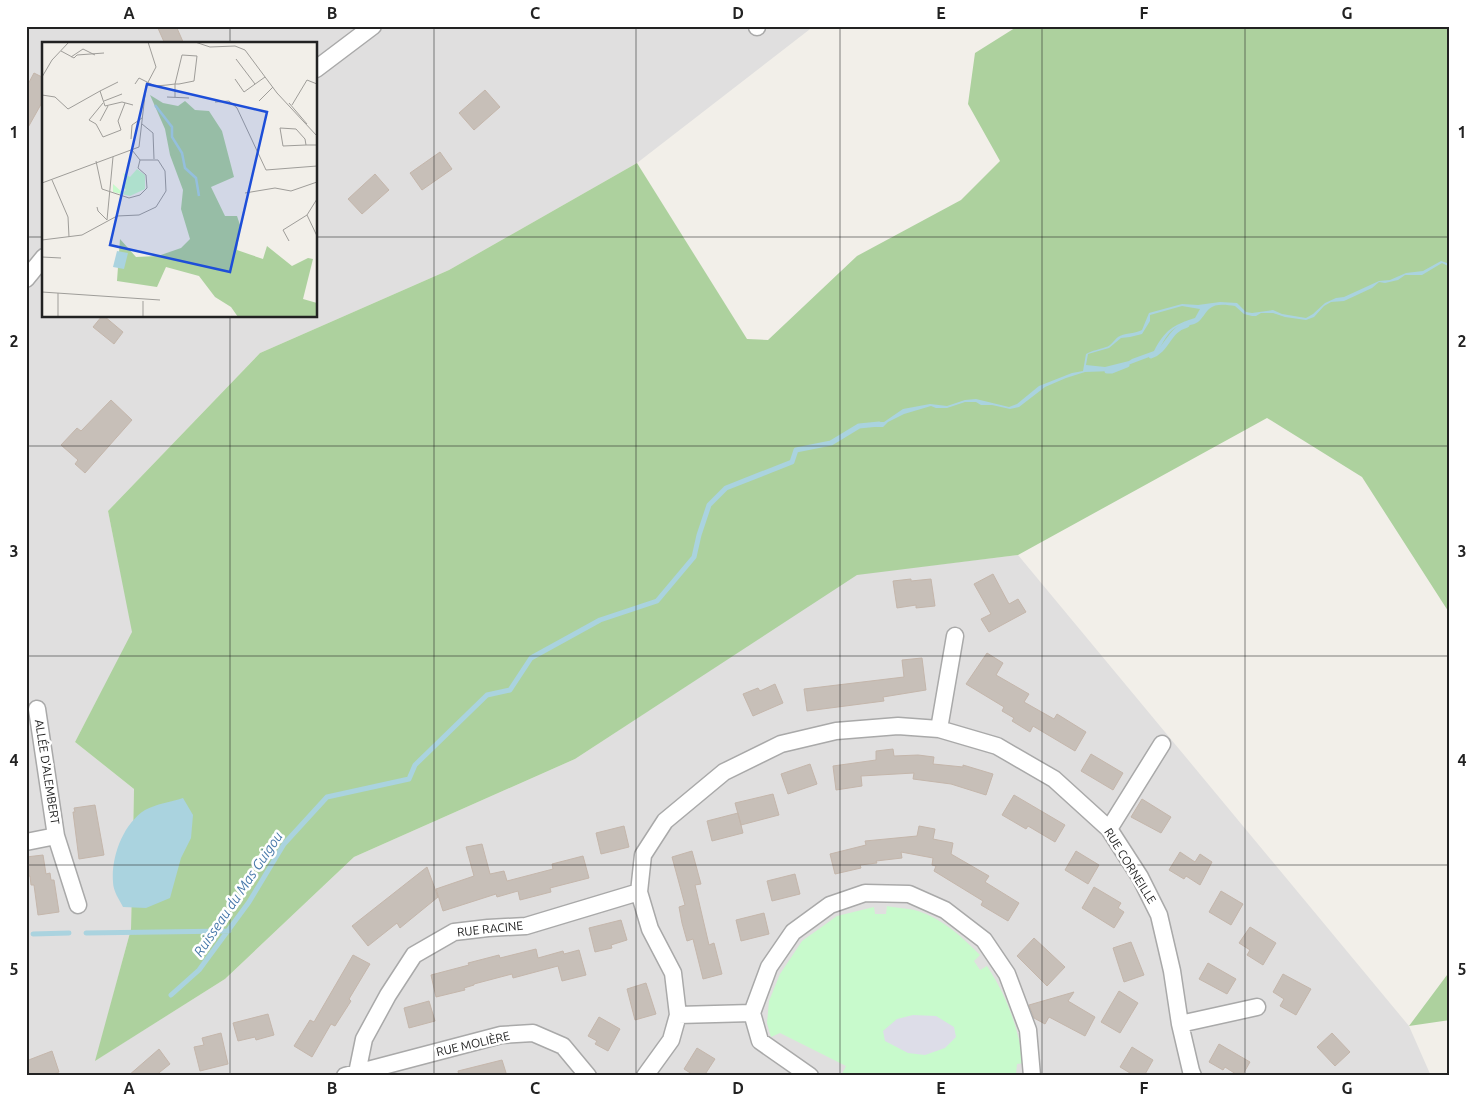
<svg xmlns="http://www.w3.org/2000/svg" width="1476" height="1102" font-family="Ubuntu,sans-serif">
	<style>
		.residential { fill: #e0dfdf; fill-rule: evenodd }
		.forest { fill: #add19e }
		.park { fill: #c8facc }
		.plaza { fill: #dddde8 }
		.water { fill: #aad3df; fill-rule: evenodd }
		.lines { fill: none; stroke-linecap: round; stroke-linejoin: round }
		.stream { stroke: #aad3df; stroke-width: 5 }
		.building { fill: #c7bfb8; stroke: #c4b6ab }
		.minor-casing { stroke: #a9a9a9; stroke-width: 19 }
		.minor { stroke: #fff; stroke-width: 16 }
		.grid { fill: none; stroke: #222; stroke-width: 1; stroke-opacity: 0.55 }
		.labels { text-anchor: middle; stroke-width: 5; stroke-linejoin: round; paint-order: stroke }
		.street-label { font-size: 12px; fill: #222; stroke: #fff }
		.water-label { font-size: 14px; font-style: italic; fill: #4a7aab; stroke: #fff }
		.inset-river { fill: none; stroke: #aad3df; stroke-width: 2.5 }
		.inset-road { fill: none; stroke: #9f9d99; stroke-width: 1 }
		.view { fill: #1d4ed8; fill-opacity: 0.15; stroke: #1d4ed8; stroke-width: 2.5 }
		.inset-edge { fill: none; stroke: #222; stroke-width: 2.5 }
		.neatline { fill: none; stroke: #222; stroke-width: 2 }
		.grid-label { font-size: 16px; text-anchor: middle; font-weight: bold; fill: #222 }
	</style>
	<rect width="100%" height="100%" fill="#f2efe9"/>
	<path class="residential" d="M26,26H814L637,163L449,270L260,353L108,511L133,632L75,742L134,789L131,929L96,1060L225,979L354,857L575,759L857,574L1018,555L1409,1026L1431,1076H26ZM44,44H316V316H44Z"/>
	<path class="forest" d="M1018,26H1450V614L1362,477L1267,418L1018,555L857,575L575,759L354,857L225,979L95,1061L131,929L134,789L75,742L132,632L108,511L260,353L449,270L637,163L747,339L768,340L857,256L961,200L1000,161L968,104L975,53Z
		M1450,971V1020L1409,1026Z"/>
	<path class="park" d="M887,906C897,908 908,908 918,911C943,919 962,937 980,955L974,961L980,970L987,966C1008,998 1017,1026 1024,1063L1017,1064L1016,1074H1025V1076H969L964,1073L962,1076H841L846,1066L780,1033L771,1037L767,1023L769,1001L780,974L802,941L837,916L874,907L875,914H886Z"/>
	<path class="plaza" d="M913,1015L936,1016L954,1027L956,1037L945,1048L925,1055L908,1053L885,1041L883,1031L897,1019Z"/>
	<path class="water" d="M1441,261L1450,264V267L1442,263L1422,275H1405L1398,280L1385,283L1379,282L1372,288L1344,301L1331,302L1324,306L1314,317L1306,320L1285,317L1273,313H1261L1256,316H1252L1244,314L1235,306C1226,305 1216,303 1209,309C1205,313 1202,319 1198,322C1192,326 1186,325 1179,326C1168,330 1162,344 1157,354L1112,371L1085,372L1066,378L1045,387L1019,407L1010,409L992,405H981L976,402H965L947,408H936L931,406L904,414L888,422L883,427H873L875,422H884L903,409L930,404L947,406L965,400L976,399L1009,407L1017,404L1039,386L1072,373L1083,371L1086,354C1093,350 1098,350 1106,347C1111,346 1114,340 1118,337C1124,333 1134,334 1142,330L1149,313L1182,304L1198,305L1220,302L1237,303L1246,312L1252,313L1273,310L1282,314L1306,318L1313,314L1325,303L1336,298L1344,297L1379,281L1390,280L1406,273L1423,271ZM1182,306L1200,309L1195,318C1173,325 1165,330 1154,351L1132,359L1129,361L1105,367L1086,365L1088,354L1109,348L1121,338L1130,337L1142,334L1150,321V315Z
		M183,798L193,815L191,838L181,858L170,898L146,908L123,907C119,899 113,891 113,882C111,857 123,824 145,810C156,804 171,802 183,798Z"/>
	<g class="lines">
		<path class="stream" d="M1151,356C1168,350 1168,330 1187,325
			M1107,371H1112L1127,365
			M86,933L229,931
			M33,934L69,933
			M171,995L199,970L249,902L284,844L327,797L409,779L415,765L487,695L510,690L531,658L600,620L657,601L694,557L699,535L709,505L726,488L792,462L796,450L831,443L859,426L879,424"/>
	</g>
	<path class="building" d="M157,26H176L184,44H165Z
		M34,73L44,78V99L26,131V88Z
		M485,90L500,107L474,130L459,113Z
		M440,152L452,169L422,190L410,173Z
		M375,174L389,190L362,214L348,199Z
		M102,316H104L123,332L114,344L93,327Z
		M111,400L132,420L85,473L75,464L78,460L61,445L77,428L81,431Z
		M993,574L1009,604L1018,599L1026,612L989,632L981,619L991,614L974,584Z
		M911,579V581L931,579L935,606L916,608V605L897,608L893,581Z
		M987,653L1003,663L996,675L1029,694L1024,702L1054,719L1057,714L1086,732L1075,751L1033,726L1030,732L1012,721L1014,718L1002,711L1004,707L966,684Z
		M922,658L926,690L883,697L884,701L807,711L804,689L904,677L902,660Z
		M775,684L783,703L753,716L743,694L758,688L760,691Z
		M893,749L894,756L918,755L934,757L933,764L963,767V765L993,774L986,795L951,784L913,779L914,773L861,776L862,786L836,790L833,766L876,760V751Z
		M1091,754L1123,773L1113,790L1081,771Z
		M810,764L817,784L788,794L781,774Z
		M773,794L779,815L741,825L735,803Z
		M1014,795L1065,825L1055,842L1028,826L1026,829L1002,815Z
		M1142,799L1171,817L1161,833L1131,817Z
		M95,805L104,855L79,859L73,812H75L74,808Z
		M738,813L743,833L712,841L707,821Z
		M624,826L629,847L601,854L596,833Z
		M919,826L935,829L933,839L953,843L951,854L989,876L985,882L1019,903L1008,921L981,905L983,901L934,871L936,866L932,865L933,858L901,852L902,858L876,861L877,863L860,865L861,868L835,874L830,854L866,845L865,841L917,836Z
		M482,844L490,874L504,871L507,881L553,869L552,864L583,856L589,878L550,888L551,892L520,900L518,891L497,897L496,894L443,911L436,889L474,876L466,847Z
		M692,851L701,884L695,885L709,945L714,943L722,974L703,979L693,939L687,941L682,923L679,907L685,905L672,857Z
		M1076,851L1099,865L1088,884L1065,870Z
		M1180,852L1195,862L1200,854L1212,862L1200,885L1186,876L1184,879L1169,870Z
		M43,855L46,874L50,873L51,880H54L59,912L38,915L34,885H31L30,876H26V857Z
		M427,867L438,897L400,928L397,923L368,946L352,926Z
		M795,874L800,894L772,901L767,881Z
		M1094,887L1121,903L1118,908L1124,912L1114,928L1082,908Z
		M1221,891L1243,904L1231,925L1209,912Z
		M764,913L769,934L741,941L736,920Z
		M621,920L627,940L611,945L612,948L595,952L589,928Z
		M1250,927L1276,943L1263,965L1247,955L1250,950L1239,943Z
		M1034,938L1065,967L1047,986L1017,956Z
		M1131,942L1144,975L1124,982L1113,948Z
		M536,949L538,958L563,951L564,954L579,950L586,975L562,981L558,966L513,978L512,974L474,984V985L464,988L465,990L436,997L431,975L469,965L468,963L499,955L500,958Z
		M353,955L370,964L349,999L351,1001L335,1026L331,1024L312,1057L294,1046L310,1020L314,1022Z
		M1208,963L1236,979L1227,994L1199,979Z
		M1283,974L1311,989L1296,1015L1280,1006L1284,999L1273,992Z
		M646,983L656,1014L635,1020L627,989Z
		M1119,991L1138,1003L1120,1033L1101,1022Z
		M1074,992L1068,1001L1095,1017L1085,1036L1049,1017L1045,1024L1034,1018L1029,1005Z
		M429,1001L435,1021L409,1028L404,1008Z
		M268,1014L274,1035L256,1040L255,1037L238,1041L233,1023Z
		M599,1017L620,1029L608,1051L595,1044L597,1041L588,1036Z
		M221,1033L228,1064L200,1071L194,1047L204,1045L202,1038Z
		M1332,1033L1350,1052L1335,1066L1317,1047Z
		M1219,1044L1250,1062L1242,1076H1239L1225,1067L1223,1070L1209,1062Z
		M1132,1047L1153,1060L1144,1076H1135L1120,1067Z
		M697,1048L715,1059L704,1076H695L684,1069Z
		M159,1049L170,1064L155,1076H128Z
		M52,1051L59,1072L49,1076H26V1061Z
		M502,1060L507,1076H459L458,1071Z"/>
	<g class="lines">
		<g class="minor-casing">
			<path id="minor" d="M757,26V27
				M316,69L373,26
				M26,279L44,257
				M37,709L56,836L78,905
				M939,729L955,636
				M1109,829L1162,744
				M26,842L56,836
				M752,1013L760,1041L810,1076
				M678,1015L752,1013L769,967L793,932L830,905L865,893L909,894L945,910L984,940L1007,974L1028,1030L1032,1076
				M1180,1024L1257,1007
				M357,1073L364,1039L388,995L414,955L454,932L488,928L526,926L639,892
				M345,1076L501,1035L533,1033L563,1046L588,1076
				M645,1076L671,1040L678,1015L673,973L650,929L639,892L643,855L665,821L724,772L781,744L836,731L898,726L939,729L997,746L1054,779L1109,829L1140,877L1159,915L1172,971L1180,1024L1191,1071L1193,1076"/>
		</g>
		<use href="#minor" class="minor"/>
	</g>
	<path class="grid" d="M230,26V44M434,26V1076M636,26V1076M840,26V1076M1042,26V1076M1245,26V1076M26,237H44M316,237H1450M230,316V1076M26,446H1450M26,656H1450M26,865H1450"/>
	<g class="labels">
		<g class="street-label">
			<text transform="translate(47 772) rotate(81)" y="4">ALLÉE D'ALEMBERT</text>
			<text transform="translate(1130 866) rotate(58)" y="4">RUE CORNEILLE</text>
			<text transform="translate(490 929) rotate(-6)" y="4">RUE RACINE</text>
			<text transform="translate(473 1044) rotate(-13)" y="4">RUE MOLIÈRE</text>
		</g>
		<g class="water-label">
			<text transform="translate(238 894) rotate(-56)" y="5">Ruisseau du Mas Guigou</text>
		</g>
	</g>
	<g transform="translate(42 42)">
		<rect width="275" height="275" fill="#f2efe9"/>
		<path d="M108,53L121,61L136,64L143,59L153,68L167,69L180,89L192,135L169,145L183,174H195L198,183L195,208L221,217L225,204L250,224L266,216L271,217L261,257L275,261V275H196L189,265L173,255L157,234L124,225L115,245L75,239L78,197L94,215L116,214L139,206L148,197L139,167L141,148L128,113L123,87Z" fill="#add19e"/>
		<path d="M95,127L103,133V147L88,154L71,150V142L81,151L84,148L80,144L84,140L81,131L88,135Z" fill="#c8facc"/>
		<path d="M75,209L86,211L82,227L71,225Z" fill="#aad3df"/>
		<path class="inset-river" d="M113,63L130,85V95L140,111L143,126L154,136L157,154"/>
		<path class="inset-road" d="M153,0L168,5L193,4L203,8L235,51L275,94M19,9L32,16L35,13L62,11M29,15L41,7L53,13M194,17L213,42M0,35L10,18L27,0M193,37L202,50L223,35M93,42L97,36L113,44L125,43L133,42H137L152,39L155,14L140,13L133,42V55M58,49L76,40M0,53L13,55L26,67L58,49L63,64L80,60L91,63M125,55L147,56M62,59L80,52M217,59L231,45M173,60L187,59L195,66L224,128L275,124M61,61L47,78L54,82L61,95L79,88L76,79L83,61M247,61L265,82M250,63L265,38L275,42M58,79L66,64M100,82L111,91L112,117M89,97L90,83L100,76M264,103L263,97L254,87L238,86L241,104L264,103H275M54,119L60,147L87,156L98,153L105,146L104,133L96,126L98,118M10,138L26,175L27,195M0,141L97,105L104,44L114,25L106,0M203,151L233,146L249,149L275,140M55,165L56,169L65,178M265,173L275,194M65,178L71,115M0,198L40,193L75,174L97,173L114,165L124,149L123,129L116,118H98L90,108M247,199L241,188L265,173L275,157M0,215L19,216M0,250L118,258M16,275V251M101,275V259"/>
		<path class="view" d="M105,42L225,70L188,230L68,203Z"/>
		<rect width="275" height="275" class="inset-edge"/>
	</g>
	<rect width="1476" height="1102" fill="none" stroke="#ffffff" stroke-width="55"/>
	<rect x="28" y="28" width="1420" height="1046" class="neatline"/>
	<g class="grid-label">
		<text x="129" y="19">A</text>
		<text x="332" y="19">B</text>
		<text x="535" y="19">C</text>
		<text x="738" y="19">D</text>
		<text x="941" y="19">E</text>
		<text x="1144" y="19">F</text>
		<text x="1347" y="19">G</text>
		<text x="14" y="138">1</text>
		<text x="1462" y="138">1</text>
		<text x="14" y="347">2</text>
		<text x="1462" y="347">2</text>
		<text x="14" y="557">3</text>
		<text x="1462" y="557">3</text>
		<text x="14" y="766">4</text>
		<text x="1462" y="766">4</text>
		<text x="14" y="975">5</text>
		<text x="1462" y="975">5</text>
		<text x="129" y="1094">A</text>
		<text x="332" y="1094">B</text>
		<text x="535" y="1094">C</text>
		<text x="738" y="1094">D</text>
		<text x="941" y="1094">E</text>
		<text x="1144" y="1094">F</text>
		<text x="1347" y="1094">G</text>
	</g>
</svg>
